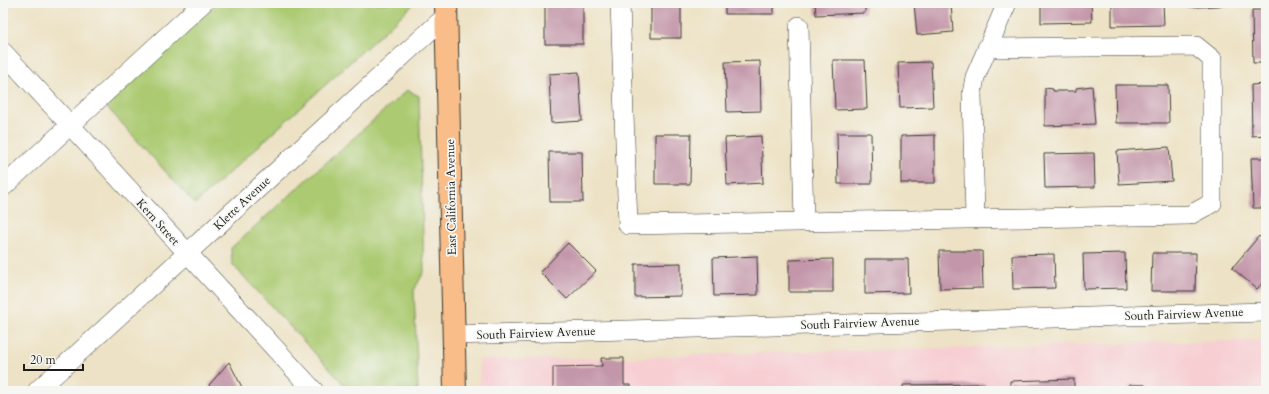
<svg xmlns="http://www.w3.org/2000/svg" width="1269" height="394" font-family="Cardo,serif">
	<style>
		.built { fill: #f7cfd3 }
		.green { fill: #abca71; stroke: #647346 }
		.building { fill: #c396a9 }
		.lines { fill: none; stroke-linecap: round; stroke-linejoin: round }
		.minor-casing { stroke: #3b3a35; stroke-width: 20 }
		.major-casing { stroke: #3b3a35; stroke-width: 24 }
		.minor { stroke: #fff; stroke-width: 19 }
		.major { stroke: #f8bd88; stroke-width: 22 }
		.labels { text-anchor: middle; stroke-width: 3.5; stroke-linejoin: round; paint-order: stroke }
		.street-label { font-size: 12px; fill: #1c1c1c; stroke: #f6f6f2 }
	</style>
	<rect width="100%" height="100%" fill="#f6f6f2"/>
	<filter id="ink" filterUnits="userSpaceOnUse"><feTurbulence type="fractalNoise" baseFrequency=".025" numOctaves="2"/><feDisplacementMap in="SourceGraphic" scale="8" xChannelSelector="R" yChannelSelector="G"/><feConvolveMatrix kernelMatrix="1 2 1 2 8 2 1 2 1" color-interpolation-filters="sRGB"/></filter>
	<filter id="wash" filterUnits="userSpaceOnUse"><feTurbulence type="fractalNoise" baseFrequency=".012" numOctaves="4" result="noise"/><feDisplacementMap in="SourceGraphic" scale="16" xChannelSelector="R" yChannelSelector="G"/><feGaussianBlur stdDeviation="0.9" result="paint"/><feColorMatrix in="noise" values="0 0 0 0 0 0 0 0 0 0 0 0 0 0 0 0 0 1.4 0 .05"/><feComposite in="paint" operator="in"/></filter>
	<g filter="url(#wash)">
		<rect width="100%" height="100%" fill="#ede2c5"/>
		<path class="built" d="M1266,340V391H480L479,360L624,358L713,354Z"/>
		<path class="green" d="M216,3H415L195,204L105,105Z
			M407,90L419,96L424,272L414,290L418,391H350L232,264L231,248Z"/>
		<g id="blocks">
			<path class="building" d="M545,3H583V44H545Z
				M651,3H681V38H651Z
				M725,3H774V14H725Z
				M815,3H865V13L816,15Z
				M914,3H951L953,32L917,35Z
				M1041,3H1091L1092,22L1041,23Z
				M1112,3H1163L1164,25L1112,26Z
				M1188,3H1240V5L1189,7Z
				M1252,10H1266V63H1253Z
				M833,60H865L867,109L835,110Z
				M760,61L761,111L727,112L725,62Z
				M931,62L933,107L900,108L898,63Z
				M579,72L582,121L551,123L549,74Z
				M1266,84V135L1252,136L1251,85Z
				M1115,85H1168L1169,123H1116Z
				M1092,86L1095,124L1045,126V88L1053,89V91H1076V88Z
				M837,133H871L872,184H838Z
				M655,134H691L690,184H655Z
				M935,135V183H901V136Z
				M761,136L763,183L727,185L725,138Z
				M1169,147L1172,181L1119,184L1117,151Z
				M549,152H582L583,202H550Z
				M1094,153L1095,187L1045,188L1044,154Z
				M1251,158H1266V208H1253Z
				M1259,236L1266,242V279L1257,289L1232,268Z
				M568,243L596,271L567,299L540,272Z
				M939,251H982L983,288L940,289Z
				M1125,253L1126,288L1084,289L1083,254Z
				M1152,253H1196L1195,291H1151Z
				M1054,254L1055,288L1013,289L1012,255Z
				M757,256L758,295L714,296L713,258Z
				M833,259V292H789V260Z
				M865,259H908L909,293L865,294Z
				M681,263V296L635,297V264Z
				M601,358H624V385H631V391H553V367L602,366Z
				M229,362L244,391H212L209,385Z
				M1074,379V391H1010V381Z
				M985,384L986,391H903V385Z
				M1129,385H1145V391H1129Z"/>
		</g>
	</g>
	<g filter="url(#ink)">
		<use href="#blocks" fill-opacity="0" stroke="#3b3a35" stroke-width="1"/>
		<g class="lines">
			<g class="minor-casing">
				<path id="minor" d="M620,3L628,225L1190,215L1212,203V59L1196,46L987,48
					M799,26L804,222
					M3,52L314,391
					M3,187L203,3
					M975,219L972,94L975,77L1007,3
					M454,335L1266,312
					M37,391L446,16"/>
			</g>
			<g class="major-casing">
				<path id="major" d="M446,3L455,391"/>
			</g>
			<use href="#minor" class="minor"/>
			<use href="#major" class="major"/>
		</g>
	</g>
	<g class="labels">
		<g class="street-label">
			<text transform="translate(451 197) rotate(-91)" y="4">East California Avenue</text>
			<text transform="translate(242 203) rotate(-43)" y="4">Klette Avenue</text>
			<text transform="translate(158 222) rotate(48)" y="4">Kern Street</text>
			<text transform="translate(1184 314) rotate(-2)" y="4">South Fairview Avenue</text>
			<text transform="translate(860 323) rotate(-2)" y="4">South Fairview Avenue</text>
			<text transform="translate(536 333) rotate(-2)" y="4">South Fairview Avenue</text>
		</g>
	</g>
	<rect width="1269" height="394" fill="none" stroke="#f6f6f2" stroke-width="16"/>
	<path d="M24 364v6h59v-6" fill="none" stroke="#1c1c1c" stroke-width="2"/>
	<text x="30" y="364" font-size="12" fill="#1c1c1c" stroke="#f6f6f2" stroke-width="3" paint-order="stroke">20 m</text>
</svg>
